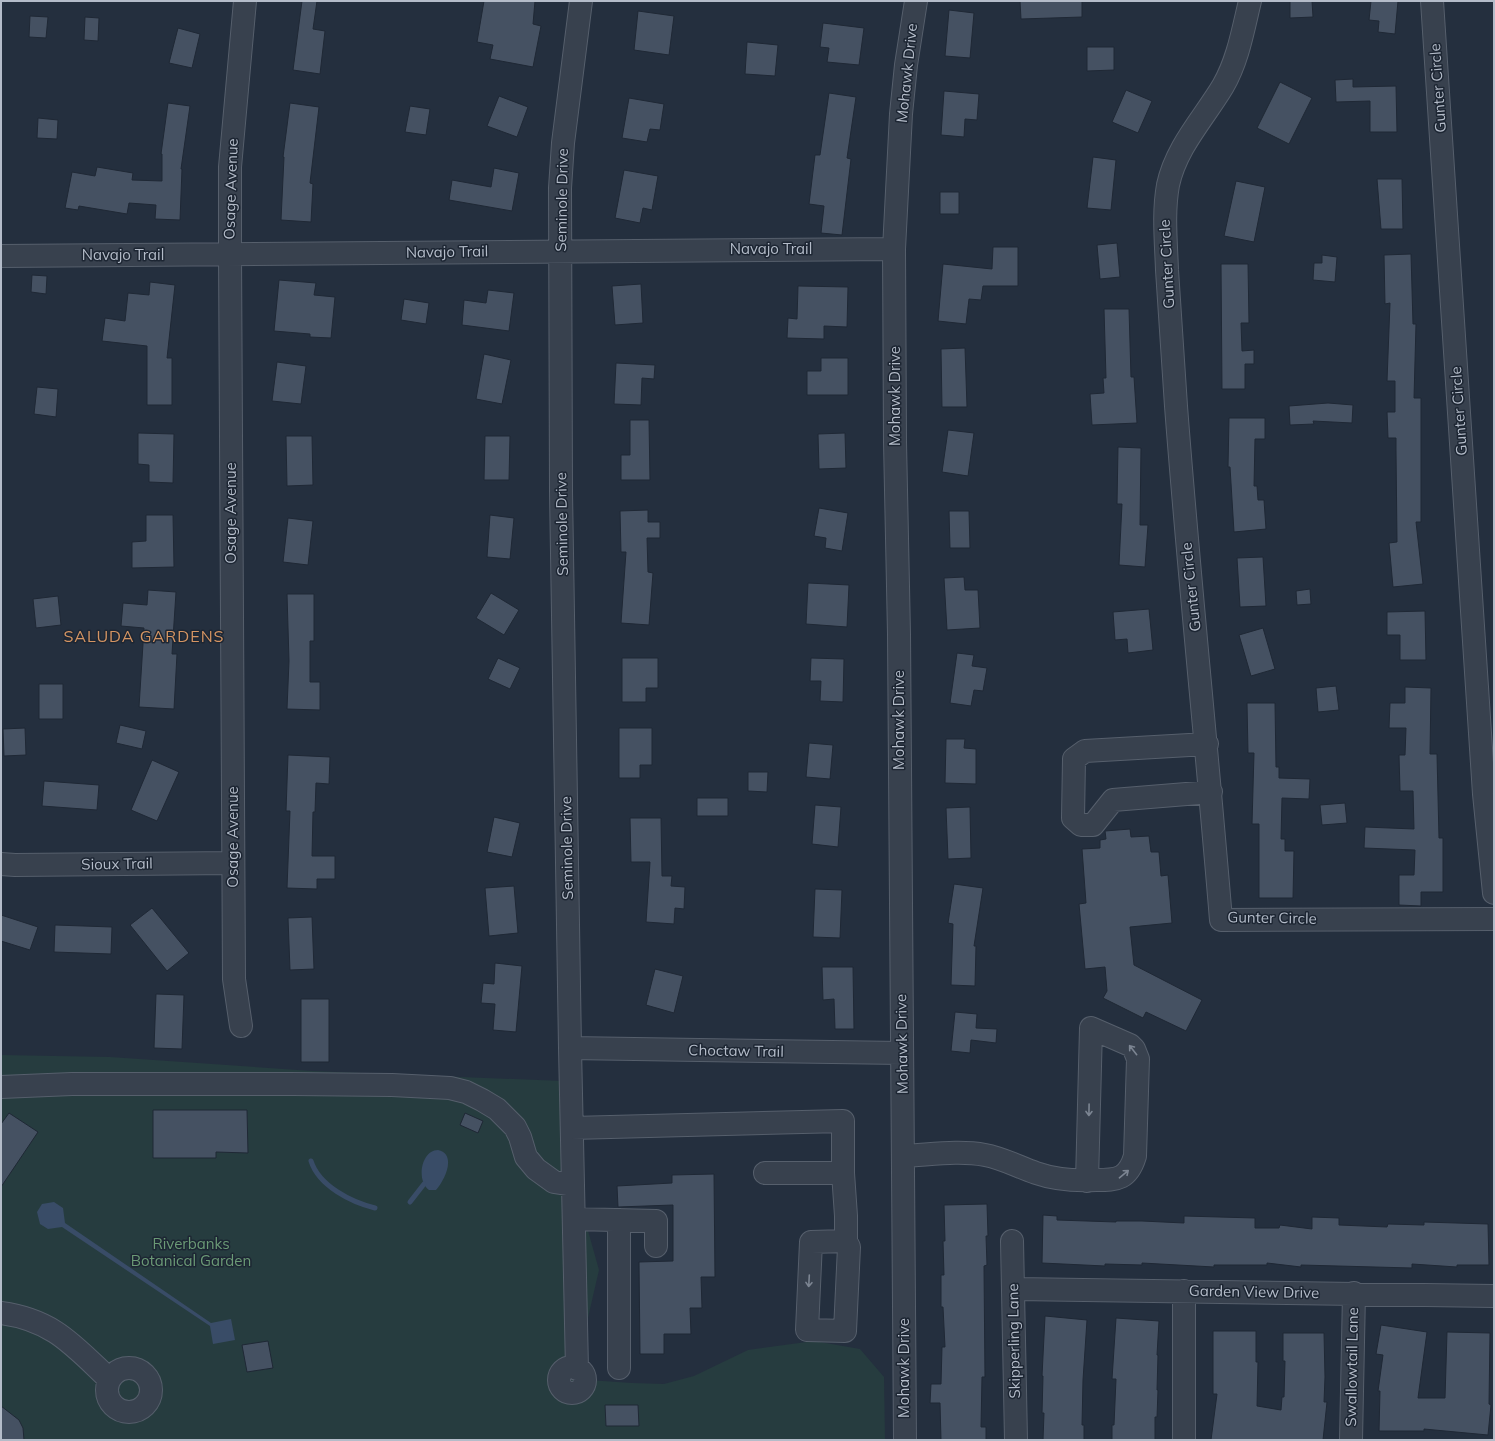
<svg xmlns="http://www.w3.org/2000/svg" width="1495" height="1441" font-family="Mulish,sans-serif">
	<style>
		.green { fill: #263c3f }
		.water { fill: #394c67 }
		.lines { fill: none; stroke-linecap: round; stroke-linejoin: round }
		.stream { stroke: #394c67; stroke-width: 5 }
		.building { fill: #455162; stroke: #1f2835 }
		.minor-casing { stroke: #565f6c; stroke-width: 24 }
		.minor { stroke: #38414e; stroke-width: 22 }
		.oneway { stroke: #7c8592 }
		.labels { text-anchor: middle; stroke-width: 3; stroke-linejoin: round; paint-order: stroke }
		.street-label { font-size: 15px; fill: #b4bcc9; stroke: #1d2633 }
		.park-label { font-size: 15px; fill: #6b9a76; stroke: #1d2633 }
		.neighbourhood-label { font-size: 16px; letter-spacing: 1px; fill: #d59563; stroke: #1d2633 }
	</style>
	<rect width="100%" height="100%" fill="#242f3e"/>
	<path class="green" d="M1,1055L110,1057L312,1071L563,1081L564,1145L599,1270L587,1322L588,1380L632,1383L664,1384L694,1376L748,1350L814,1341L860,1349L884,1377L885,1440H1Z"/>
	<path class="water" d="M438,1150C457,1154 445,1180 436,1190H429C416,1181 421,1150 438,1150Z
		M54,1202L63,1208L65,1223L211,1323L231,1319L235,1340L213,1344L210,1326L62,1227L48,1229L40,1224L37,1212L42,1204Z"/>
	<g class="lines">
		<path class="stream" d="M311,1161C319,1186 351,1202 375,1208
			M410,1202L424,1184"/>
	</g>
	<path class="building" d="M302,1H317L313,29L325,31L320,74L293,70Z
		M484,1H535L533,24L541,26L533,67L490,59L493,45L477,42Z
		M1020,1H1082V17L1021,19Z
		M1290,1H1312L1313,17L1290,18Z
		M1371,1H1398L1395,34L1378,32L1379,21L1369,20Z
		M949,10L974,13L970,58L945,56Z
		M638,11L674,16L669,55L634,50Z
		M30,16L48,17L46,38L29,37Z
		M85,17L99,18L98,41L84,40Z
		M823,23L864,28L859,65L827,62L829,48L820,47Z
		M178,28L200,34L192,68L169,63Z
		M747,42L778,45L775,76L745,74Z
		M1087,47H1114V70L1087,71Z
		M1353,79V87L1396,86L1397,132H1370V101L1336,102L1335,80Z
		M1280,82L1312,98L1289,144L1257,128Z
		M1126,90L1152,101L1138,133L1112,122Z
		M944,91L979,94L977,120L965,119L964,137L941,135Z
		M829,93L856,97L847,158L851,159L842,235L821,233L824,206L809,204L815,155H820Z
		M499,96L528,107L517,137L487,126Z
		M629,98L664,104L660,130L650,129L647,142L622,138Z
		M168,103L190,106L181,169H182L180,220L155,219L156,205L129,203L127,214L79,206L78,210L65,208L72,172L95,176L97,167L133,173L132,180L162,181V154H161Z
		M290,103L319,107L310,183L313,184L311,222L281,220L284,157H283Z
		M410,106L430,109L426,135L405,132Z
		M38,118L58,120L57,139L37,138Z
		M1093,157L1116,160L1111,210L1087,208Z
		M494,168L519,173L512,211L449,200L452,180L491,187Z
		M624,170L658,176L652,210L643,208L640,223L615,218Z
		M1377,179H1402L1403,229H1381Z
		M1236,181L1265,187L1254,242L1224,236Z
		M940,192H959V214H940Z
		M1117,243L1120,277L1100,279L1097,245Z
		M993,247H1018V286H983L981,300L969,299L966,324L938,321L943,264L992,269Z
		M1411,254L1413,324H1416L1414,398H1421V522H1416L1423,584L1393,587L1389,543L1397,542L1396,451V438H1388L1387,412H1395V381H1387L1390,303L1385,304L1384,255Z
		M1322,255L1337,257L1335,282L1313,280L1314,263H1322Z
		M1221,264H1248L1249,323H1241L1242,351L1254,350V364H1245V389H1222Z
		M32,275L47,276L46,294L31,292Z
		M279,280L316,283L314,295L335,297L331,338L310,337V334L274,331Z
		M150,282L175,285L167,358H172V405H147V346L102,341L105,318L125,321L128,293L149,295Z
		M641,284L643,323L615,325L612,286Z
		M798,286L848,287L847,327L824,326V339L787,338L788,318L797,319Z
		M488,290L514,293L509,331L462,325L464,300L486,303Z
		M404,299L429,303L426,324L401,320Z
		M1104,309H1129L1131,377H1134L1137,423L1092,425L1090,394L1104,393L1103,378H1106Z
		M965,348L967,407H942L941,349Z
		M484,354L511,360L502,404L476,399Z
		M821,358H848V395H807V371H821Z
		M277,362L306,366L301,404L272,401Z
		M616,363L655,365L654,379L642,378L641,405L614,404Z
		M37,387L58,389L56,417L34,414Z
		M1328,403L1353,405L1352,423L1313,421L1314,424L1290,425L1289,406Z
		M1229,418H1265V439H1255L1254,486H1257L1258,500H1264L1266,529L1234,532L1230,467H1228Z
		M630,420H649L650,480H621V455H630Z
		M948,430L974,433L968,476L942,472Z
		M138,433L174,434L173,483L149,482V465L138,464Z
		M845,433L846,468L819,469L818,434Z
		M286,436H312L313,485L287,486Z
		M485,436H510L509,480H484Z
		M1118,447L1141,448L1140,525H1148L1145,567L1119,565L1122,504H1117Z
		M819,508L848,513L842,551L825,548L826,538L814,536Z
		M648,510V522H660V538H647L648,572L653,573L649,625L621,623L626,552H621L620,511Z
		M949,511H969L970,548H950Z
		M146,515H173L174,567L132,568V542L146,541Z
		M490,515L514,518L510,559L487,557Z
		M288,518L313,521L308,565L283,562Z
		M1263,557L1266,606L1240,607L1237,558Z
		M964,577L965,590H978L980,628L947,630L944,578Z
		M808,583L849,585L847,627L806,624Z
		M1310,589L1311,604L1297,605L1296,591Z
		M148,590L176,592L172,654H177L174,709L139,707L144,628L121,626L123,603L147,605Z
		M491,593L519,610L504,635L476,618Z
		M287,594H314V641H310V682H320V710L287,709L289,661Z
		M58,596L61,625L36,628L33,599Z
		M1149,609L1153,650L1128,653L1127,639L1115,640L1113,612Z
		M1425,611L1426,660H1400V635H1387V612Z
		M1263,628L1275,669L1251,676L1239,635Z
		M957,653L974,655L972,666L987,668L983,691L974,690L971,706L950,703Z
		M498,658L520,668L510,689L488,679Z
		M622,658H658V688H646V702H622Z
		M811,658L844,659L843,702L820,701L821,681H810Z
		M39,684H63V719H39Z
		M1336,686L1339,710L1318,712L1316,688Z
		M1405,687L1431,688L1430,754H1437L1439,838H1443V892H1421V906L1399,905V875H1414L1415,850L1364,848L1365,827L1414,829L1413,791H1400L1399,755H1405L1406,728H1389L1390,703H1405Z
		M1247,703H1275L1276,767H1279V778L1310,779L1309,799L1282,798L1281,839H1285V851H1294L1293,898H1259V824H1252L1254,753H1248Z
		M120,725L146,731L142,749L116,743Z
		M25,728L26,755L4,756L3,729Z
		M619,728H652V765H640V778H619Z
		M946,739H965L964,748L976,749V784L945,783Z
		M809,743L833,745L830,779L806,777Z
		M288,755L330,757L329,784L316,783L315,812H313L312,856H335V879H317V889L287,888L290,811H286Z
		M152,760L179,772L157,821L131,810Z
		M748,772H768L767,792L748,791Z
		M44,781L99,785L97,810L42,806Z
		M697,798H728V816H697Z
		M1345,803L1347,823L1322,825L1320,805Z
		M815,805L841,807L838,847L812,844Z
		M970,807L971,858L948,859L946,808Z
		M494,817L520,823L512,857L487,852Z
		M630,818H661L662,876H672L671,886L685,887L684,909L675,908L674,924L646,922L650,862H631Z
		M1130,829L1131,837L1149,836L1151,852H1159L1161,876L1168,875L1172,923L1130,927L1134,965L1202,1000L1186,1031L1146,1012L1143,1018L1103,998L1107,991L1105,967L1085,969L1079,904L1086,903L1082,849L1100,848V840L1106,839L1105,831Z
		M954,884L983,888L974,946H976L975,986L951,985L953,924L948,923Z
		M514,886L518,933L489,936L485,888Z
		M815,889L842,890L840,938L813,937Z
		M152,908L189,953L167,971L130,925Z
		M1,915L38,927L30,950L1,941Z
		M312,917L314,969L290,970L288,918Z
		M55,925L112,927L111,954L54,952Z
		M495,963L522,966L516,1032L493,1030L495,1004L481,1003L483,983L494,984Z
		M822,967H853L854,1029H835L834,999L823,1000Z
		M655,969L683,976L674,1013L646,1005Z
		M156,994L184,995L182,1049L154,1048Z
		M301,999H329V1062H301Z
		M955,1012L977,1014L976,1028L997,1029L996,1043L971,1040L970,1053L951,1051Z
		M153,1110H247L248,1153L216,1152V1158H153Z
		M9,1113L38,1132L1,1187V1124Z
		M465,1113L483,1121L478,1133L460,1125Z
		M714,1174L715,1277H701L702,1308H690L691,1334H664V1354H640L639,1262L673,1261V1205L618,1207L617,1186L672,1183V1175Z
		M987,1204L988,1236H986L987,1265L984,1266L985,1377H982L981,1427H986V1440H941L940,1403H930L931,1384H941L942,1347H945L943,1307H941V1275H944L943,1241H945L944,1205Z
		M1043,1215L1057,1216V1220L1116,1222V1221H1142L1184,1223V1216L1255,1218V1228H1279L1280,1225L1312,1229V1217L1339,1218V1225L1387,1227L1388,1224L1424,1225V1222L1488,1224L1489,1265H1457V1267L1412,1264V1268L1301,1265V1267L1267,1263V1265H1214V1267L1142,1263V1265L1105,1264V1266L1042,1263Z
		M1045,1316L1087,1320L1083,1380L1082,1425H1084V1440H1043L1044,1413H1042L1043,1376H1042Z
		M1116,1318L1159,1321L1157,1355H1158L1157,1390H1158L1157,1417H1155V1440H1112V1425H1114L1116,1379H1112Z
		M1381,1325L1427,1332L1418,1398H1445L1447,1332L1490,1333L1489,1404L1491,1405L1488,1435L1424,1429V1431H1379L1380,1391H1378L1383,1355L1376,1354Z
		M1213,1331H1256V1362H1258L1257,1406L1281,1410L1282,1397H1284L1285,1361H1283V1333H1324L1325,1377L1324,1402H1327L1323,1440H1211L1217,1394H1213Z
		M268,1341L273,1368L247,1372L242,1345Z
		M605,1405H638L639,1426H606Z
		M1,1406L19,1420L23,1428L24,1440H1Z"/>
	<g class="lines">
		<g class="minor-casing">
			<path id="minor" d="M1250,1C1243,30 1238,60 1223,86C1204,118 1176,147 1168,185C1163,213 1166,241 1167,270C1170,315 1173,361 1176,406C1189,578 1207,748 1221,920L1494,919
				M1432,1L1484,794L1494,893
				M1,256L894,249
				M1207,744L1085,751L1074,759L1073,818L1081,825H1093L1113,800L1211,792
				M1,864L15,865L233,863
				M241,1026L234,979L230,254V167L245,1
				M570,1048L902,1053
				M1,1087L72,1084H293L392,1085L450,1088L466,1092L482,1100L497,1109L515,1127L520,1137L526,1157L536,1169L554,1182L573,1185
				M572,1128L843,1121V1173H765
				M903,1156C929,1155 958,1150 985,1155C1002,1158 1019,1167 1036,1173C1056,1180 1076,1181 1096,1180C1118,1180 1128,1179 1135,1156L1138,1059L1134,1049L1130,1045L1091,1028L1087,1181
				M843,1173L846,1216V1241L811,1242L807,1330L845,1331L849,1247L846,1241
				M574,1219L656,1221V1246
				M619,1220V1368
				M1012,1241L1016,1440
				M1013,1289L1494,1296
				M1184,1291V1440
				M1,1313C53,1320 73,1345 109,1379
				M559 1380a13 13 0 1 1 26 0a13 13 0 1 1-26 0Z
				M107 1390a22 22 0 1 1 44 0a22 22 0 1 1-44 0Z
				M577,1369L570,1048L561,491L560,188L563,143L581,1
				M905,1440L899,634L895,442L894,249L901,114L906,65L916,1
				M1351,1440L1354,1293"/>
		</g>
		<use href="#minor" class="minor"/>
	</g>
	<defs><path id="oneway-shaft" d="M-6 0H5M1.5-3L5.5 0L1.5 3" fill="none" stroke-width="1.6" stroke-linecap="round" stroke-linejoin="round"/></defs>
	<g class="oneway">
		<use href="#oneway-shaft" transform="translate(1133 1050) rotate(-128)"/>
		<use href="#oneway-shaft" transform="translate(1089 1110) rotate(91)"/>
		<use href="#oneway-shaft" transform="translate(1124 1174) rotate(-40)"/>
		<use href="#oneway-shaft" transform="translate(809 1281) rotate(93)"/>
	</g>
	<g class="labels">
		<g class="street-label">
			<text transform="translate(907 73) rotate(-84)" y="5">Mohawk Drive</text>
			<text transform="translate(1438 88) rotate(-94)" y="5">Gunter Circle</text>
			<text transform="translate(231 189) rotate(-88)" y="5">Osage Avenue</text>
			<text transform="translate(562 200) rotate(-89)" y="5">Seminole Drive</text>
			<text x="771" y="254">Navajo Trail</text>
			<text transform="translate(447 252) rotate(-1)" y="5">Navajo Trail</text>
			<text x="123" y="260">Navajo Trail</text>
			<text transform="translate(1167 264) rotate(-93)" y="5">Gunter Circle</text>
			<text transform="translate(895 396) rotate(-90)" y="5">Mohawk Drive</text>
			<text transform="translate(1459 411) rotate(-94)" y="5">Gunter Circle</text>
			<text transform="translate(231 513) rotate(-90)" y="5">Osage Avenue</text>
			<text transform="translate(562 524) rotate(-91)" y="5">Seminole Drive</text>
			<text transform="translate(1191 587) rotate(-96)" y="5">Gunter Circle</text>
			<text transform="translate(899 720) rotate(-90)" y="5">Mohawk Drive</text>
			<text transform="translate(233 837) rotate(-90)" y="5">Osage Avenue</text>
			<text transform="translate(567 848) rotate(-91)" y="5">Seminole Drive</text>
			<text transform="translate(117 864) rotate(-1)" y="5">Sioux Trail</text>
			<text transform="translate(1272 918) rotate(1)" y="5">Gunter Circle</text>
			<text transform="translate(902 1044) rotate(-91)" y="5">Mohawk Drive</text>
			<text transform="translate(736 1051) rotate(1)" y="5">Choctaw Trail</text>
			<text transform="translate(1254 1292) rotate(1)" y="5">Garden View Drive</text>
			<text transform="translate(1014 1341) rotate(-91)" y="5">Skipperling Lane</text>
			<text transform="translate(1352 1367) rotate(-89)" y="5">Swallowtail Lane</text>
			<text transform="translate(904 1368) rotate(-90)" y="5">Mohawk Drive</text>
		</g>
		<g class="park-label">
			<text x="191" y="1249">Riverbanks<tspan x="191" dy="17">Botanical Garden</tspan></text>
		</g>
		<g class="neighbourhood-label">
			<text x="144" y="642">SALUDA GARDENS</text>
		</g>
	</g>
	<rect width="1495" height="1441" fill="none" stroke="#b4bcc9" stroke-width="4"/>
</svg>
